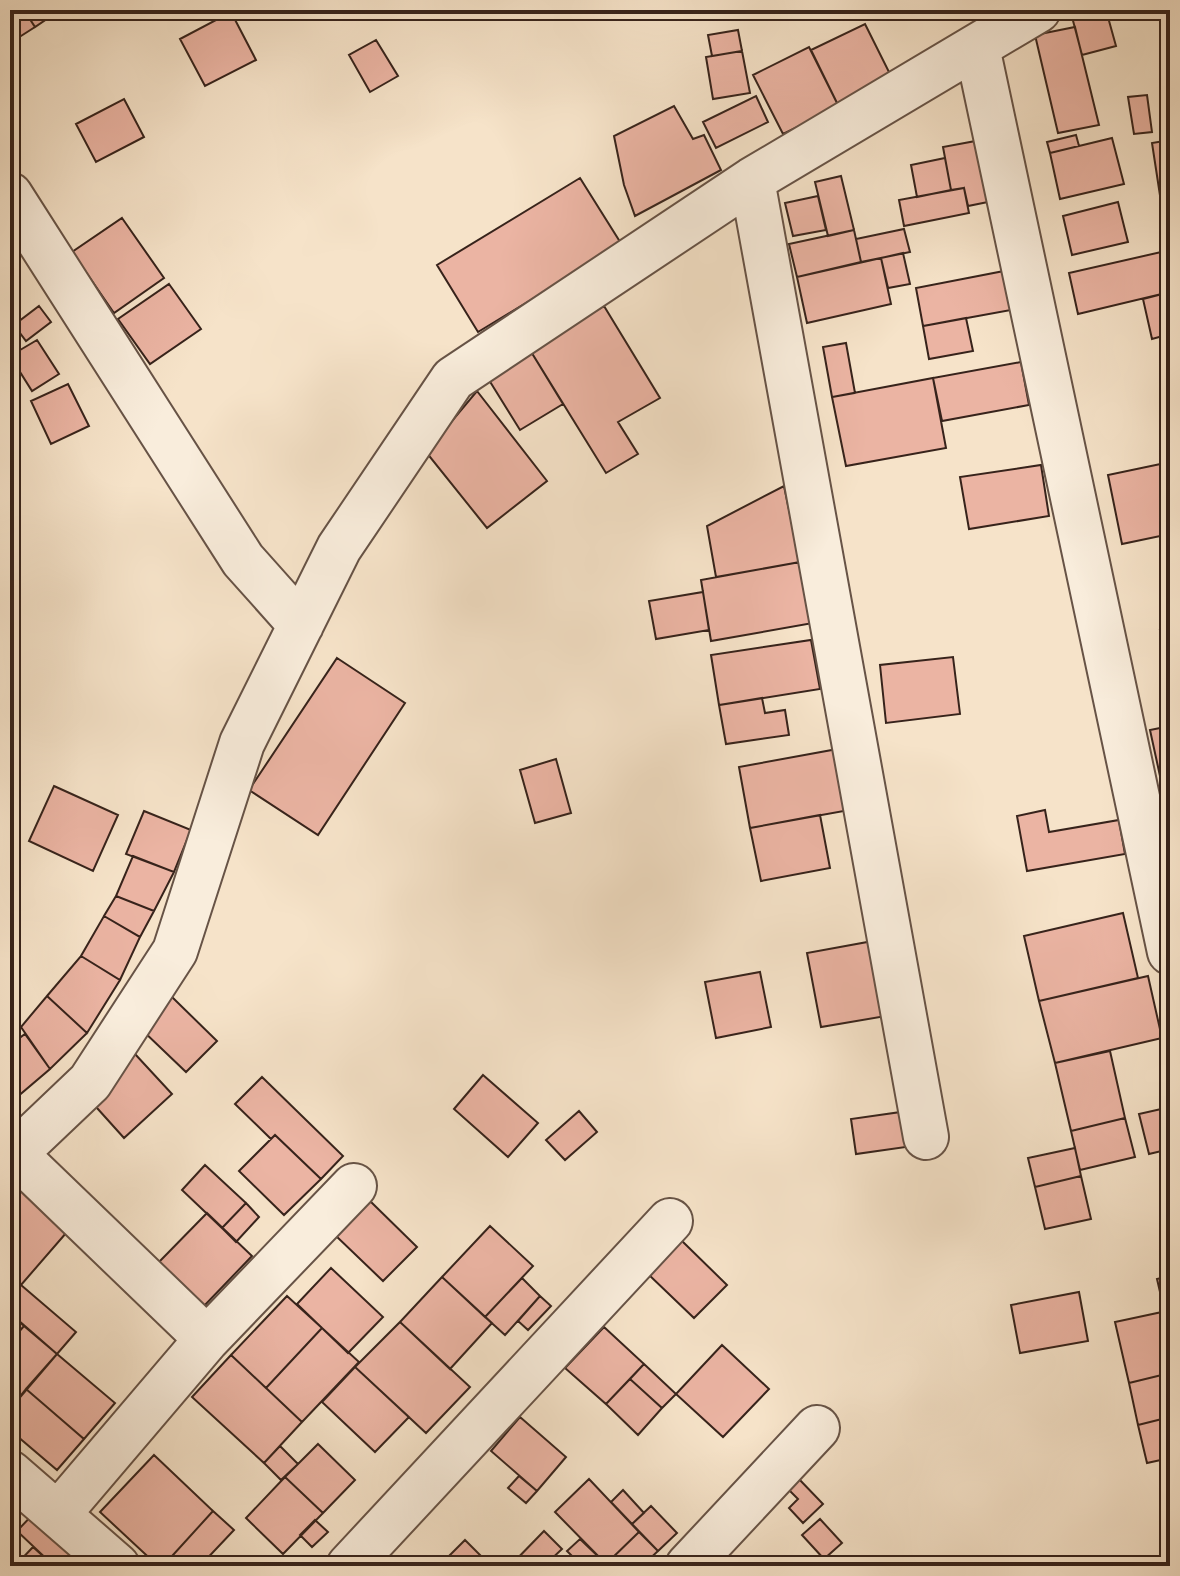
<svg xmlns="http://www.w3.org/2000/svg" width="1180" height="1576" font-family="'IM FELL Great Primer',serif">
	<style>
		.building { fill: #ebb4a3; stroke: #37231b; stroke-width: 2 }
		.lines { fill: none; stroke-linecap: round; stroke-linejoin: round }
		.street-casing { stroke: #675346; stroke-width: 48 }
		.street { stroke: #f9eddc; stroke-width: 44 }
	</style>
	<rect width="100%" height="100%" fill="#f6e3c9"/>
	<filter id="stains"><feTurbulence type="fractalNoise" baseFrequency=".0025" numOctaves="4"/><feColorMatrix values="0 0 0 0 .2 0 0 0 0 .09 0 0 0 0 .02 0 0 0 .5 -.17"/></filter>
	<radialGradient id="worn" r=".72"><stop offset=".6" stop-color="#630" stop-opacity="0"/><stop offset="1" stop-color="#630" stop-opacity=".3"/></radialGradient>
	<path class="building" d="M10,10H24L35,27L10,43Z
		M24,10H60L35,27Z
		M1084,10H1106L1116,46L1082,55L1071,13Z
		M231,12L256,60L205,86L180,39Z
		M865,24L893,80L839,107L811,50Z
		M1075,27L1099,125L1058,133L1035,35Z
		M738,30L742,51L712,56L708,35Z
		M376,40L398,76L370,92L349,55Z
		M809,47L839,107L783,134L753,75Z
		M742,51L750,93L713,99L706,57Z
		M1147,95L1152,132L1134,134L1128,97Z
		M756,96L768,122L716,148L703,122Z
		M124,99L144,137L96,162L76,124Z
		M674,106L693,139L704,135L721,170L635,216L624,185L614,136Z
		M1076,135L1079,146L1050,153L1047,142Z
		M1112,138L1124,184L1060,199L1050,153Z
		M981,140L993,201L968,206L964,188L951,190L943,147Z
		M1170,140V200L1161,202L1152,143Z
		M945,158L951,190L917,197L911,165Z
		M841,176L854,230L828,236L815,182Z
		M580,178L622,245L478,332L437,265Z
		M964,188L969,213L904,226L899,200Z
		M818,196L826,230L793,236L785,203Z
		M1118,202L1128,242L1072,255L1063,216Z
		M122,218L164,278L114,313L72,252Z
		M904,229L910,252L861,262L856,239Z
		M854,230L861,262L797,277L789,244Z
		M1170,250V292L1078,314L1069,273Z
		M903,253L910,284L888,288L881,258Z
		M881,258L891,304L807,323L797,277Z
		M1004,271L1011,310L923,326L916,288Z
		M169,284L201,329L150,364L118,319Z
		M1170,292V334L1152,339L1143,299Z
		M39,306L51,322L26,341L14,325Z
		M604,306L660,398L618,422L638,454L606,473L530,350Z
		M966,318L973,351L929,359L923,326Z
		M37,340L59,374L32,391L10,356Z
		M846,343L855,393L832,397L823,347Z
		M530,350L563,404L520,430L489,380Z
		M1021,362L1029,405L942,421L933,378Z
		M933,378L946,448L846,466L832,397Z
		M68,384L89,426L51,444L31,401Z
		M477,391L547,481L487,528L426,452Z
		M1170,462V534L1122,544L1108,475Z
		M1041,465L1049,516L969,529L960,477Z
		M784,486L800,562L716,577L707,526Z
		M800,562L813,623L711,641L701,580Z
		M703,592L709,630L656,639L649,601Z
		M1170,628V654L1166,655L1160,630Z
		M811,640L820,689L719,705L711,655Z
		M953,657L960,714L886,723L880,665Z
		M337,658L405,703L318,835L249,790Z
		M762,698L765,713L785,710L789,735L726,744L719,705Z
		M1170,726V798L1165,799L1150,730Z
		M843,748L855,809L750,828L739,767Z
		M556,759L571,813L535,823L520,770Z
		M54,786L118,815L93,871L29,841Z
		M1045,810L1049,832L1119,820L1125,854L1027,871L1017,816Z
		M144,811L191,830L174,872L126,854Z
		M820,815L830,868L761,881L750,828Z
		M133,856L174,872L154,911L116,896Z
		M116,896L154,911L140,937L104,916Z
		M1123,913L1138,978L1039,1001L1024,936Z
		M104,916L140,937L120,980L81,956Z
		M873,941L886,1016L821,1027L807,953Z
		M81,956L120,980L87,1033L47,996Z
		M760,972L771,1027L716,1038L705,982Z
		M1148,976L1162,1038L1055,1063L1039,1001Z
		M47,996L87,1033L50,1069L21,1027Z
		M172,997L217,1041L186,1072L141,1029Z
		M25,1034L50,1069L10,1103V1045Z
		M1110,1051L1125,1118L1071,1131L1055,1063Z
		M135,1054L172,1094L124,1138L88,1098Z
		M483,1075L538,1123L508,1157L454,1109Z
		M262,1077L343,1156L321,1179L275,1135L271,1139L235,1104Z
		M1170,1107V1149L1149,1154L1139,1114Z
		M579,1111L597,1132L565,1160L546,1140Z
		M908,1111L913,1146L856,1154L851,1119Z
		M1125,1118L1135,1157L1080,1170L1071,1131Z
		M275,1135L321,1179L284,1215L239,1171Z
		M1075,1148L1081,1176L1035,1187L1028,1158Z
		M205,1165L246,1203L222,1228L182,1190Z
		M1081,1176L1091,1219L1045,1229L1035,1187Z
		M25,1184L73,1225L21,1285L10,1275V1201Z
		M369,1200L417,1247L383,1281L335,1235Z
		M246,1203L259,1217L236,1242L222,1228Z
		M207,1213L252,1256L204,1306L159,1262Z
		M490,1226L533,1266L485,1317L442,1277Z
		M681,1240L727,1285L694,1318L648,1274Z
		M331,1268L383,1317L348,1353L297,1304Z
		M1170,1276V1304L1163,1305L1157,1279Z
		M442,1277L492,1323L450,1369L400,1322Z
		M522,1278L540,1296L505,1335L485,1317Z
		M21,1285L76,1332L57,1354L10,1313V1298Z
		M1079,1292L1088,1341L1020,1353L1011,1305Z
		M287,1296L322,1328L266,1388L231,1355Z
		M540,1296L551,1306L528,1330L518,1321Z
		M1162,1312L1170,1347V1373L1129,1383L1115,1322Z
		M11,1314L24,1326L10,1342V1315Z
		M400,1322L470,1387L426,1433L355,1367Z
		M24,1326L57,1354L10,1409V1342Z
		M604,1327L644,1364L606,1404L565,1368Z
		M322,1328L359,1362L302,1422L266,1388Z
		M722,1345L769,1389L723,1437L676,1394Z
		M57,1354L115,1403L84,1439L26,1389Z
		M231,1355L302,1422L264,1463L192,1397Z
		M644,1364L676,1394L662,1408L630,1379Z
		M355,1367L409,1417L375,1452L322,1402Z
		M1170,1373V1417L1138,1425L1129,1383Z
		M630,1379L662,1408L638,1435L606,1404Z
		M26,1389L84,1439L57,1470L10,1430V1409Z
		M520,1417L566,1457L537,1491L491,1451Z
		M1170,1417V1458L1147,1463L1138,1425Z
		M318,1444L355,1480L323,1513L285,1477Z
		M280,1446L298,1464L281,1480L264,1463Z
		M154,1455L213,1511L163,1566H158L100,1512Z
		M519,1476L537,1491L526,1503L508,1488Z
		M285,1477L323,1513L283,1554L246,1518Z
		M797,1477L823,1504L803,1523L789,1508L798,1499L786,1487Z
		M589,1479L639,1532L606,1564L555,1512Z
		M623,1490L644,1513L632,1524L611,1502Z
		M651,1506L677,1533L658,1551L632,1524Z
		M39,1508L84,1550L69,1566H54L17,1531Z
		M213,1511L234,1530L200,1566H163Z
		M820,1519L842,1543L824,1559L802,1535Z
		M315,1520L328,1532L312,1547L300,1535Z
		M544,1531L562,1549L544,1566H510Z
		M639,1532L658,1551L642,1566H607L606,1564Z
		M580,1539L606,1564L582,1566L567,1551Z
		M465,1540L491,1566H439Z
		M33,1547L54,1566H15Z"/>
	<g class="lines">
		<g class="street-casing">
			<path id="street" d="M977,47L1170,952
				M752,180L926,1137
				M10,195L243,560L301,625
				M15,1154L207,1339
				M10,1158L90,1082L175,951L242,743L339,548L453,379L752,180L1038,10
				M10,1473L117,1566
				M58,1514L207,1339L354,1186
				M349,1566L670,1221
				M688,1566L817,1428"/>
		</g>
		<use href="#street" class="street"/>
	</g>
	<rect width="1180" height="1576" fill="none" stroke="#f6e3c9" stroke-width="40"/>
	<rect x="12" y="12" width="1156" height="1552" fill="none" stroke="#37231b" stroke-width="4"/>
	<rect x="20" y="20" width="1140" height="1536" fill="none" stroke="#37231b" stroke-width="2"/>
	<rect width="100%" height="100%" filter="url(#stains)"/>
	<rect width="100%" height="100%" fill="url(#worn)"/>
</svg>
